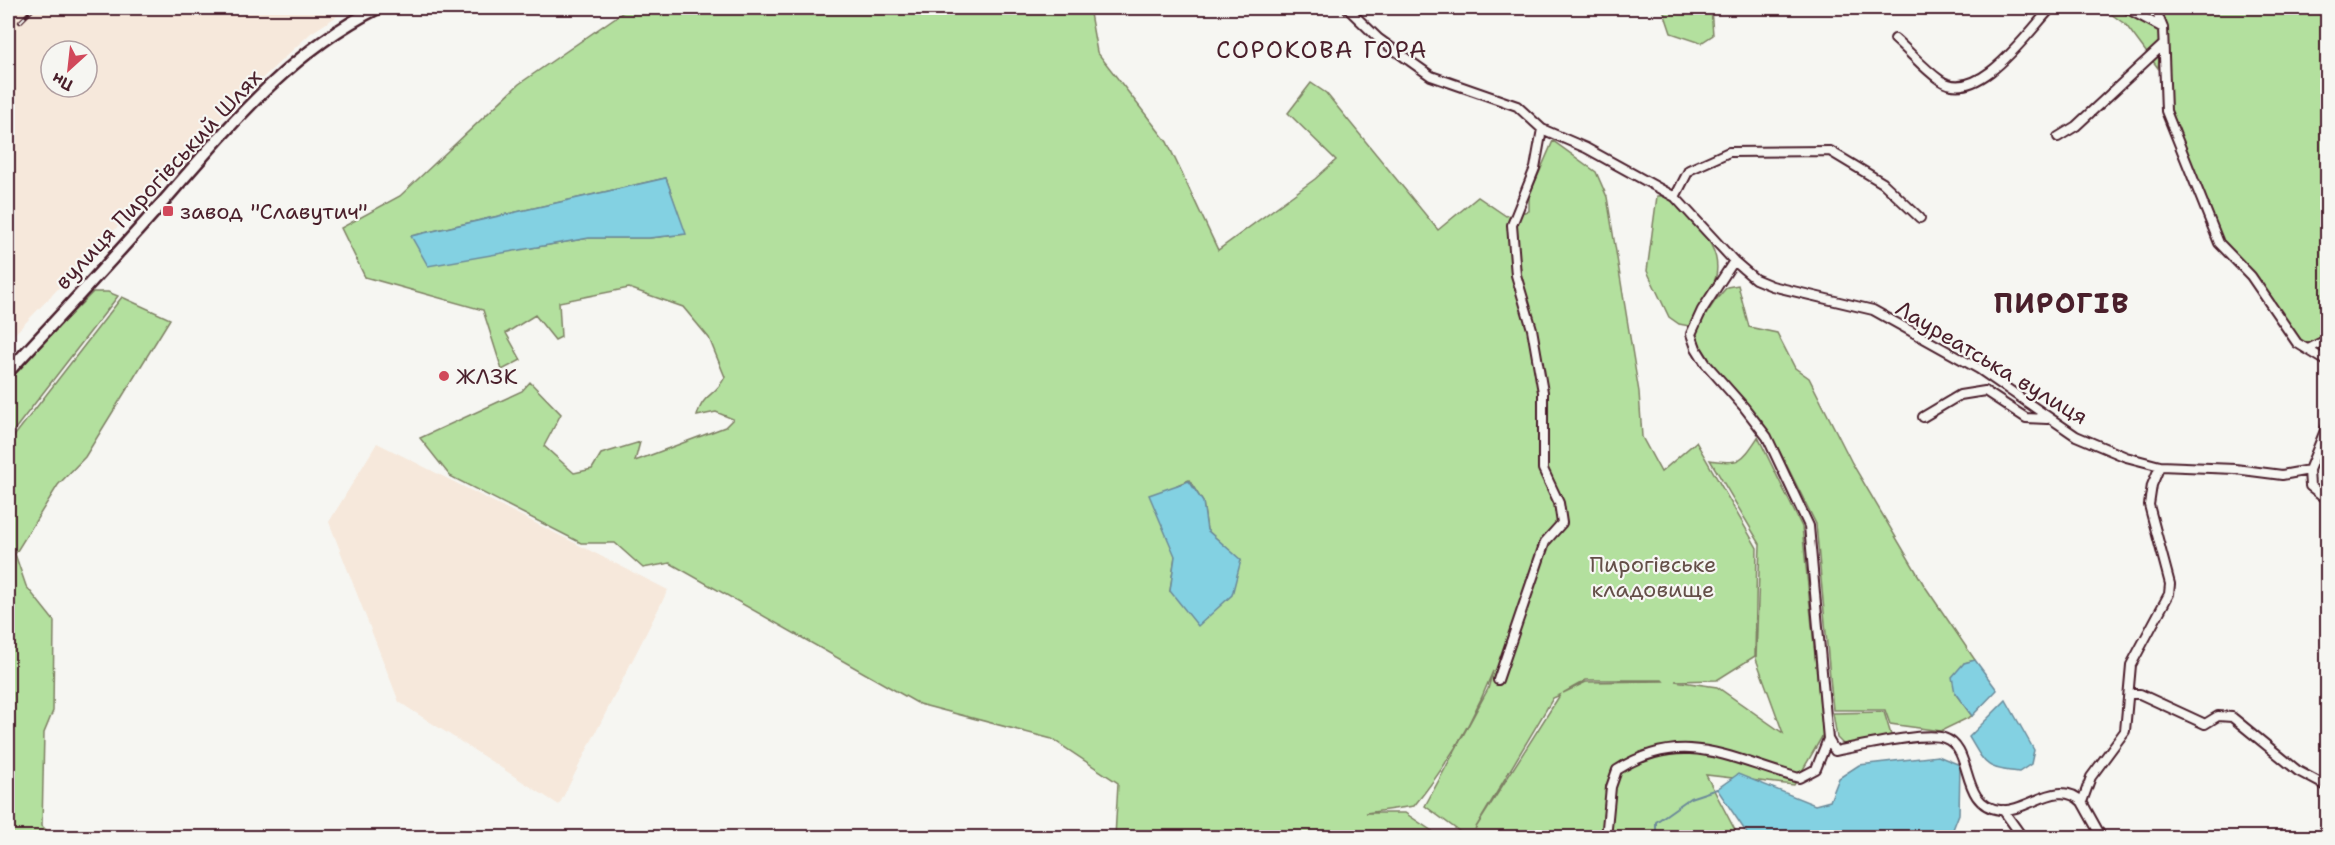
<svg xmlns="http://www.w3.org/2000/svg" width="2335" height="845" font-family="'Shantell Sans',sans-serif">
	<style>
		.built { fill: #f6e8db; fill-rule: evenodd }
		.green { fill: #b3e09e; stroke: #7e8064; stroke-width: 1.5; fill-rule: evenodd }
		.water { fill: #83d1e2; stroke: #6c8a99; stroke-width: 1.5 }
		.lines { fill: none; stroke-linecap: round; stroke-linejoin: round }
		.stream { stroke: #6c8a99; stroke-width: 2 }
		.street-casing { stroke: #4a1f2b; stroke-width: 12 }
		.secondary-casing { stroke: #4a1f2b; stroke-width: 15 }
		.street { stroke: #f6f6f2; stroke-width: 8 }
		.secondary { stroke: #f6f6f2; stroke-width: 10 }
		.rail-casing { stroke: #4a1f2b; stroke-width: 4.5 }
		.rail { stroke: #f6f6f2; stroke-width: 2; stroke-dasharray: 7; stroke-linecap: butt }
		.poi-dot { fill: #d1495b; stroke: #f6f6f2; stroke-width: 2 }
		.labels { text-anchor: middle; stroke-width: 4.5; stroke-linejoin: round; paint-order: stroke }
		.street-label { font-size: 22px; fill: #4a1f2b; stroke: #f6f6f2 }
		.poi-label { font-size: 22px; fill: #4a1f2b; stroke: #f6f6f2; text-anchor: start }
		.park-label { font-size: 22px; fill: #644f48; stroke: #f6f6f2 }
		.neighbourhood-label { font-size: 24px; letter-spacing: 1.5px; fill: #4a1f2b; stroke: #f6f6f2 }
		.district-label { font-size: 28px; font-weight: bold; letter-spacing: 1.5px; fill: #4a1f2b; stroke: #f6f6f2 }
	</style>
	<rect width="100%" height="100%" fill="#f6f6f2"/>
	<filter id="ink" filterUnits="userSpaceOnUse"><feTurbulence type="fractalNoise" baseFrequency=".0167" numOctaves="2"/><feDisplacementMap in="SourceGraphic" scale="12" xChannelSelector="R" yChannelSelector="G"/><feConvolveMatrix kernelMatrix="1 2 1 2 8 2 1 2 1" color-interpolation-filters="sRGB"/></filter>
	<g filter="url(#ink)">
		<path class="built" d="M8,8H350L311,33L241,98L8,341ZM51,51H87V87H51Z
			M377,443L668,590L559,805L399,702L329,522Z"/>
		<path class="green" d="M629,8H1089L1097,52L1167,142L1218,250L1315,179L1336,160L1288,113L1311,83L1326,93L1438,230L1478,197L1506,216L1529,211V196L1553,141L1596,172L1607,197L1639,392L1642,437L1661,472L1696,442L1757,548L1755,656L1717,680L1675,681L1717,687L1783,733L1756,659L1760,544L1710,460C1740,465 1742,461 1758,437L1802,527L1823,735L1794,785L1706,775L1736,832L1744,837H1467L1425,806L1488,689L1493,671C1474,719 1446,767 1414,806L1366,813H1405L1441,837H1115L1118,783L1052,739L919,704L670,563L643,568L615,543H581L450,476L420,438L522,391L530,382L561,414L544,446L574,473L592,469L601,454L640,442L635,461L725,427L733,419L716,412L697,416C703,393 715,397 725,377L709,338L683,307L629,288L559,302L561,337L555,340L535,315L506,333L521,360L502,370L483,310L365,277L341,228L400,196L519,84ZM666,178L685,234L649,238H589L531,248L411,236ZM1189,480L1203,502L1207,530L1241,561L1170,591L1175,556L1177,485ZM1586,680H1662L1663,681L1586,682L1563,693ZM1560,695L1475,829L1553,698Z
			M1660,8H1711L1713,35L1701,43L1671,33L1663,9Z
			M2103,8H2327V362L2297,343L2251,276L2219,243L2166,111L2162,35L2158,68L2126,25Z
			M1657,196H1667C1688,218 1723,242 1716,276C1713,290 1696,312 1689,326L1679,324L1669,317L1647,271Z
			M1738,285L1749,327L1777,333L1795,368L1809,378L1852,463L1924,585L1975,660L1964,663L1955,693L1972,716L1941,731L1890,724L1885,710H1833L1816,524L1778,448L1748,406L1703,354L1697,336V328L1715,301L1727,287Z
			M93,292H108L118,296L8,438V378Z
			M122,297L170,319L85,457L58,485L15,554L26,586L54,621L53,711L44,733L42,826L53,837H8V444Z
			M1884,712L1892,738L1844,745L1837,738L1833,713Z"/>
		<path class="water" d="M666,178L686,234L649,238H589L428,266L411,236Z
			M1189,481L1203,502L1207,530L1241,560L1232,595L1198,626L1170,591L1175,556L1149,495Z
			M1975,660L1997,690L1972,716L1955,693L1952,677L1964,663Z
			M2006,700L2034,750L2031,764L2019,772C1986,769 1986,766 1969,737Z
			M1938,756L1960,765L1959,814L1950,837H1752L1748,835L1717,789L1738,774L1815,805L1830,801L1839,778L1859,765Z"/>
		<g class="lines">
			<path class="stream" d="M1656,838V822L1690,798L1717,789"/>
			<g class="street-casing">
				<path id="street" d="M1347,8L1379,39L1431,76L1517,106L1542,129L1586,148L1675,197L1734,261L1755,279L1772,286L1873,310L1979,369L2076,436L2126,457L2160,466L2235,469L2282,475L2309,470
					M2126,8L2163,28
					M2155,8L2163,28L2166,111L2219,243L2251,276L2297,343L2328,362
					M1895,39C1910,52 1924,69 1940,80C1978,106 2028,32 2051,8
					M2058,137L2076,126L2163,45
					M1675,197L1689,170L1729,152L1830,151L1883,183L1920,218
					M2308,349L2328,339
					M1923,417L1960,395L1985,391L2026,418L2047,419
					M2328,423L2309,470L2310,486L2328,500
					M1498,680L1545,542L1562,523L1559,503L1543,469V392L1532,329L1516,275L1512,225L1535,168L1542,129
					M2129,694H2140L2205,724L2218,716L2232,717L2298,771L2328,787
					M1828,739L1835,751C1857,747 1926,731 1944,738C1975,748 1958,805 2000,810C2027,813 2058,777 2082,802
					M2003,810L2023,838
					M1606,838L1611,787L1617,770C1685,727 1731,760 1799,778L1816,769L1828,739L1809,526L1767,437L1744,407L1706,364L1696,348L1691,334L1702,310L1734,261
					M2102,838L2082,802L2091,777L2125,731L2131,665L2169,594L2170,584L2149,505L2152,485L2160,466"/>
			</g>
			<g class="secondary-casing">
				<path id="secondary" d="M8,372C64,311 122,250 176,187C236,118 295,49 378,8"/>
			</g>
			<use href="#street" class="street"/>
			<use href="#secondary" class="secondary"/>
			<g class="rail-casing">
				<path id="rail" d="M20,22L34,8"/>
			</g>
			<use href="#rail" class="rail"/>
		</g>
	</g>
	<g class="poi-dot">
		<rect x="162" y="205" width="12" height="12" rx="3"/>
		<circle cx="444" cy="376" r="6"/>
	</g>
	<g class="labels">
		<g class="street-label">
			<text transform="translate(158 179) rotate(-47)" y="8">вулиця Пирогівський Шлях</text>
			<text transform="translate(1992 362) rotate(31)" y="8">Лауреатська вулиця</text>
		</g>
		<g class="poi-label">
			<text x="180" y="219">завод "Славутич"</text>
			<text x="456" y="384">ЖЛЗК</text>
		</g>
		<g class="park-label">
			<text x="1653" y="572">Пирогівське<tspan x="1653" dy="25">кладовище</tspan></text>
		</g>
		<g class="neighbourhood-label">
			<text x="1322" y="58">СОРОКОВА ГОРА</text>
		</g>
		<g class="district-label">
			<text x="2062" y="313">ПИРОГІВ</text>
		</g>
	</g>
	<rect width="2335" height="845" fill="none" stroke="#f6f6f2" stroke-width="30"/>
	<rect x="15" y="15" width="2305" height="815" fill="none" stroke="#4a1f2b" stroke-width="2" filter="url(#ink)"/>
	<g transform="translate(69 69) rotate(207)"><circle r="28" fill="#f6f6f2" stroke="#b1a0a2" stroke-width="1.5"/>
	<path d="M0-4.5L10 22L0 15L-10 22Z" fill="#d1495b"/>
	<text y="-9" font-size="16" font-weight="bold" text-anchor="middle" fill="#4a1f2b">Пн</text>
	</g>
</svg>
